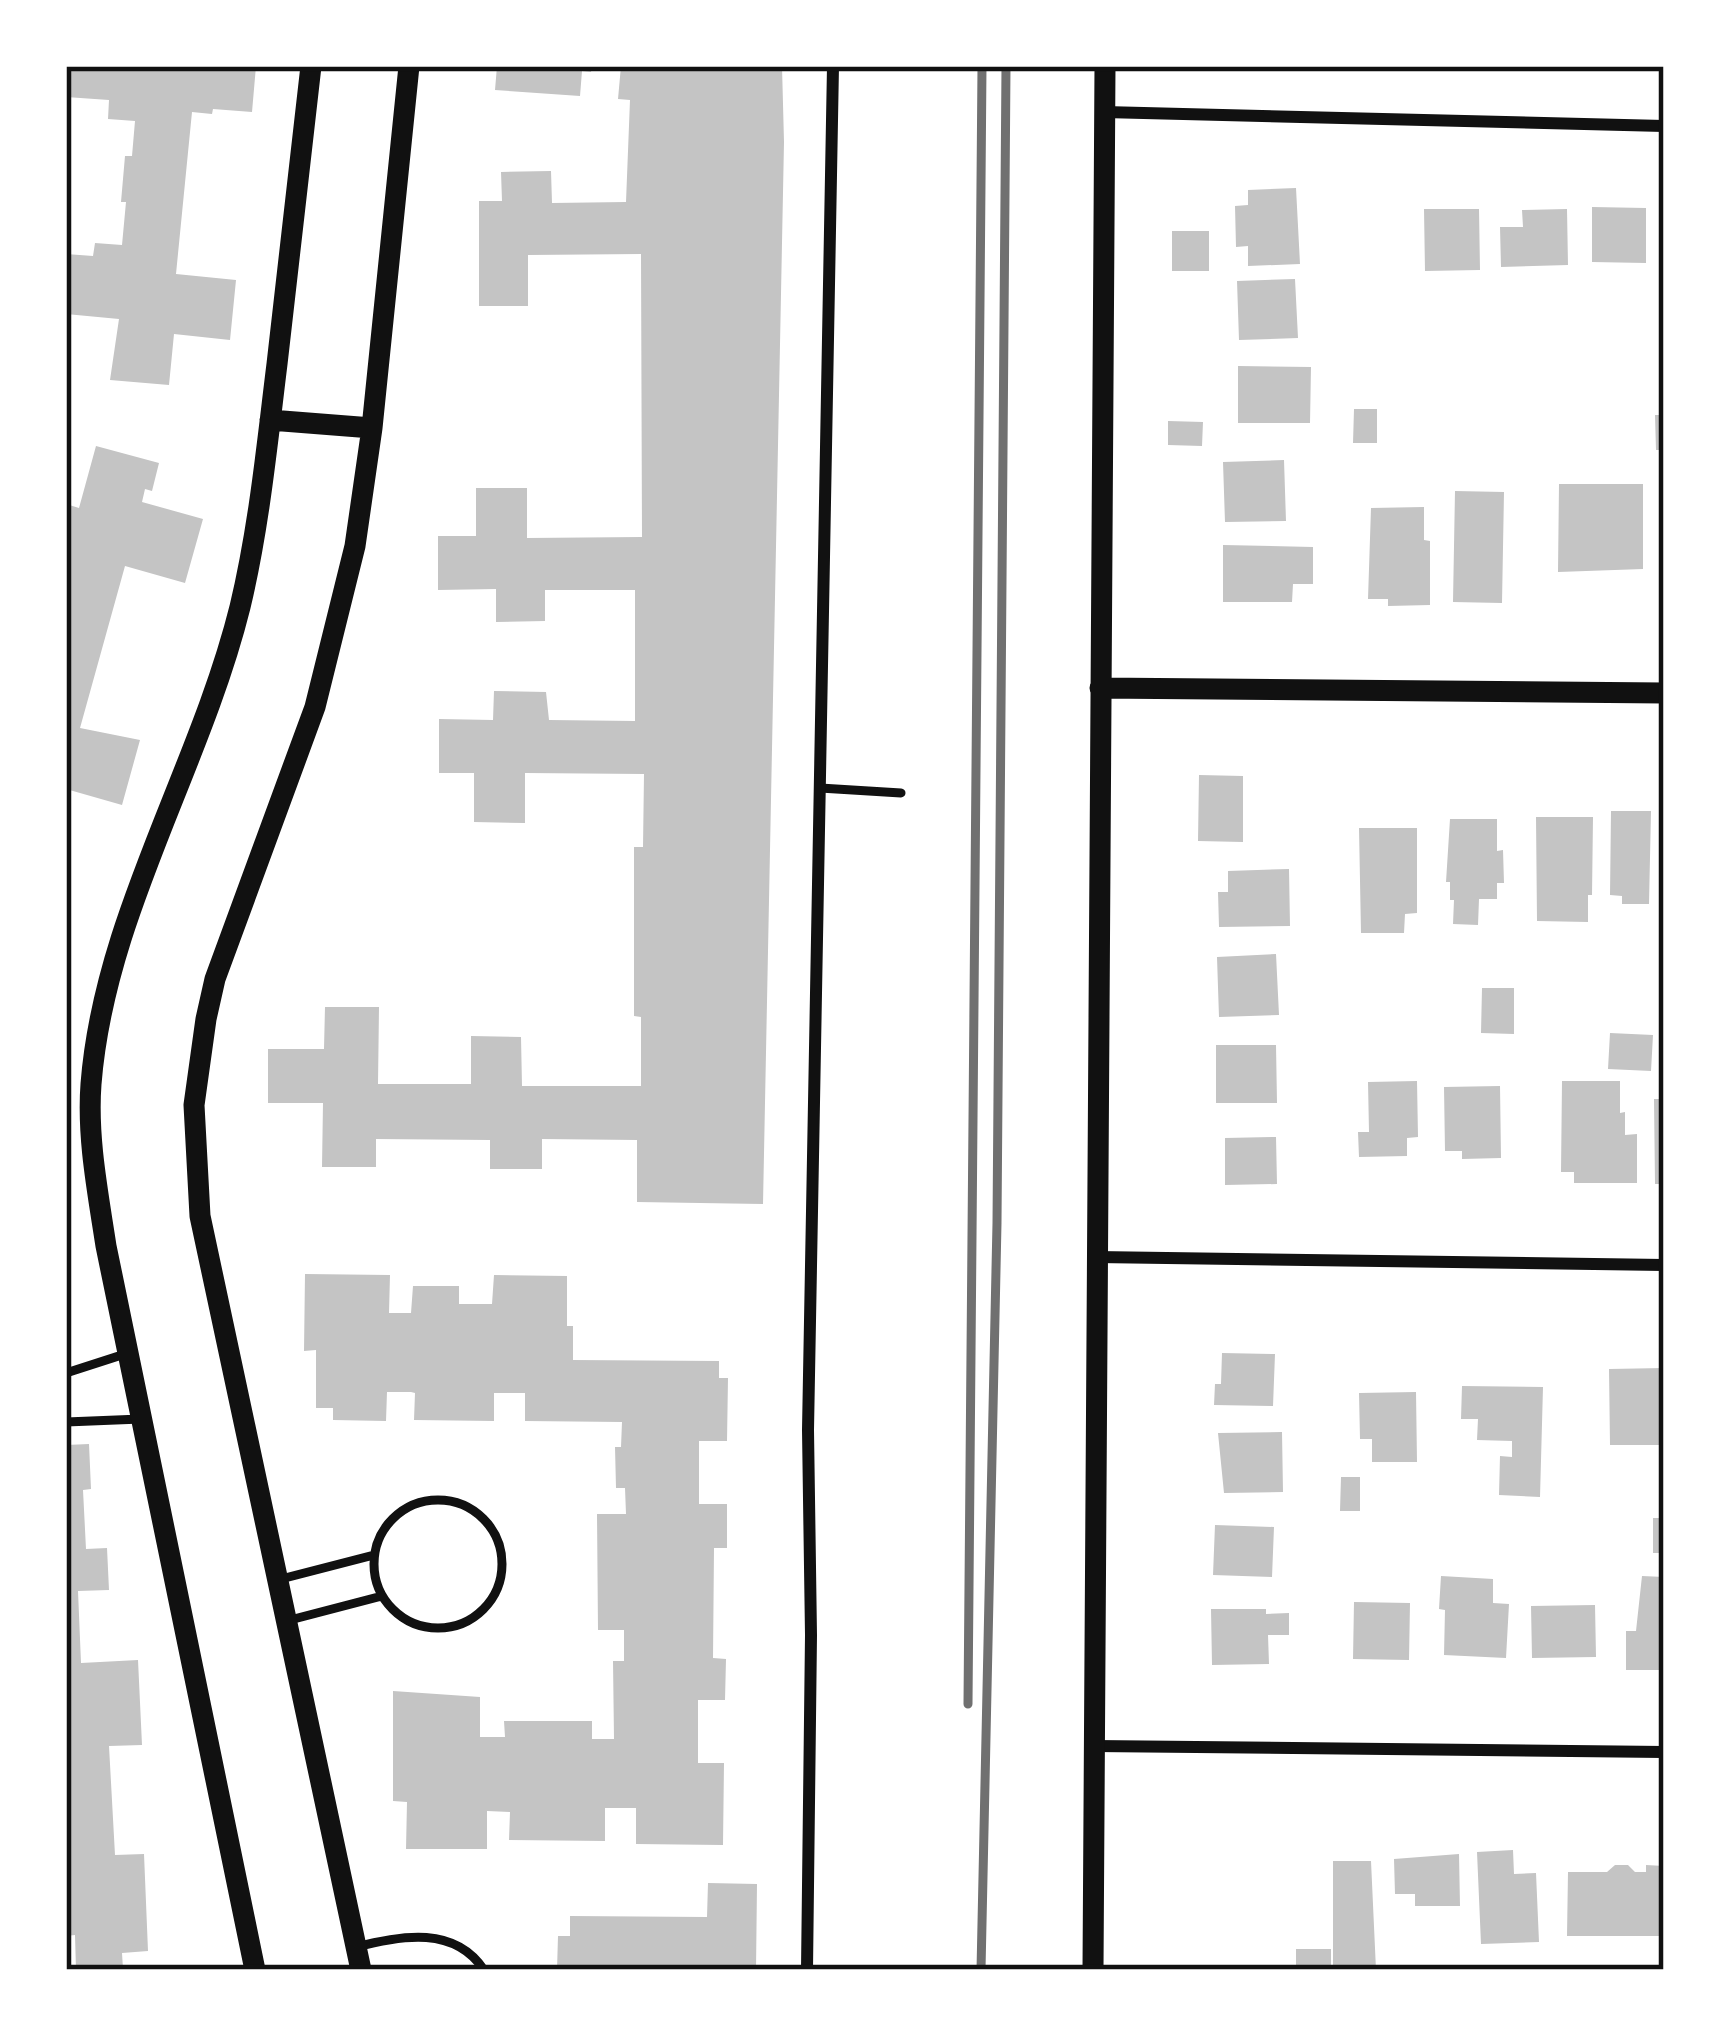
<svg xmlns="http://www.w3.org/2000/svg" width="1730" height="2036" font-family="Georgia,serif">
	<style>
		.building { fill: #c4c4c4 }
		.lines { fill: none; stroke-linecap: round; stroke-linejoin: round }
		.service { stroke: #111; stroke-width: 9 }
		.minor { stroke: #111; stroke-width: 12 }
		.tertiary { stroke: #111; stroke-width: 21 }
		.rail { stroke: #707070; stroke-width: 9 }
		.neatline { fill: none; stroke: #111; stroke-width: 4.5 }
	</style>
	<rect width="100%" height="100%" fill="#fff"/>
	<path class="building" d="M66,66H256L252,112L213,109L212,114L192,112L176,274L236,280L230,340L174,334L169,385L110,380L119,319L66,314V254L93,256L95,243L122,245L126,202H121L125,156H132L135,121L108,119L109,100L66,97Z
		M497,66H592L591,72L582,71L580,96L495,90Z
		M621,66H782L784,142L763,1204L637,1202V1140L542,1139V1169H490V1140L376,1139V1167H322L323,1103H268V1049H324L325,1007H379L378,1084H471V1036L521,1037L522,1086H641V1017L634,1016V847H643L644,774L525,773V823L474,822V773H439V719L493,720L494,691L546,692L549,720L635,721V590H545V621L496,622V589L438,590V536H476V488H527V538L642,537L641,254L528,255V306H479V201H502L501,172L551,171L552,203L626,202L630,100L618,99Z
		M1296,188L1300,264L1248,266V246L1236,247L1235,206L1248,205V190Z
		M1592,207L1646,208V263L1592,262Z
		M1424,209H1479L1480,270L1425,271Z
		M1567,209L1568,265L1501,267L1500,227H1523L1522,210Z
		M1172,231H1209V271H1172Z
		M1295,279L1298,338L1239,340L1237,281Z
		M1238,366L1311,367L1310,423H1238Z
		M1354,409H1377V443H1353Z
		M1655,415H1664V450H1656Z
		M1168,421L1203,422L1202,446L1168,445Z
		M96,446L159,463L152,491L145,489L142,502L203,519L185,583L125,566L80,728L140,740L122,805L66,789V504L79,508Z
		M1284,460L1286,521L1225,522L1223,462Z
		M1559,484H1643V569L1558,572Z
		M1455,491L1504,492L1502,603L1453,602Z
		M1424,507V540L1430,541V605L1388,606V599H1368L1371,508Z
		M1223,545L1313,547V584H1293L1292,602H1223Z
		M1199,775L1243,776V842L1198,841Z
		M1611,811H1651L1649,904H1622V896L1610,895Z
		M1536,817H1593L1592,895H1588V922L1537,921Z
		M1450,819H1497V851L1503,850L1504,883H1497V899H1479L1478,925L1453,924L1454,900H1450V882H1446Z
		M1359,828H1417V913L1405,914L1404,933H1361Z
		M1289,869L1290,926L1219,927L1218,892H1228V871Z
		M1276,954L1279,1015L1219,1017L1217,957Z
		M1482,988H1514V1034L1481,1033Z
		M1610,1033L1653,1035L1651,1071L1608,1069Z
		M1216,1045H1276L1277,1103H1216Z
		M1417,1081L1418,1137L1407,1138V1156L1359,1157L1358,1132H1369L1368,1082Z
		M1562,1081H1620V1113L1625,1112V1135L1637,1134V1183H1574V1172H1561Z
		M1500,1086L1501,1158L1462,1159V1151H1445L1444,1087Z
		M1654,1099H1664V1184H1655Z
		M1276,1137L1277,1184L1225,1185V1138Z
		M305,1274L390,1275L389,1313H411L413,1286H459V1304H492L494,1275L567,1276V1326H573V1360L719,1361V1378H728L727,1441H699V1504H727V1548H714L713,1658L726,1659L725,1700H698V1763H724L723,1845L636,1844V1808H605V1841L509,1840L510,1812L487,1811V1849H406L407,1802L393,1801V1691L480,1697V1737H505L504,1721H592V1739H614L613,1661H624V1630H598L597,1514H626L625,1488H616L615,1447H621L622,1422L525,1421V1393H494V1421L414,1420L415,1393L411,1392H387L386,1421L333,1420V1408H316V1350L304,1351Z
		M1222,1353L1275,1354L1273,1406L1214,1405L1215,1384H1221Z
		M1664,1368L1663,1445H1610L1609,1369Z
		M1462,1386L1543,1387L1540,1497L1499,1495L1500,1456L1512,1457V1441L1477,1440L1478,1419H1461Z
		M1416,1392L1417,1462H1372V1439H1360L1359,1393Z
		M1282,1432L1283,1492L1224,1493L1218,1433Z
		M89,1444L91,1489L83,1490L86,1549L107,1548L109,1590L78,1591L81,1663L138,1660L142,1745L109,1746L115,1855L144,1854L148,1951L122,1953L123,1969L76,1970L75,1935L66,1936V1445Z
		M1341,1477H1360V1511H1340Z
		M1653,1518H1664V1553H1653Z
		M1215,1525L1274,1527L1272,1577L1213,1575Z
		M1441,1576L1493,1579V1603L1509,1604L1506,1658L1444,1655L1445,1610L1439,1609Z
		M1642,1576L1664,1577V1670H1626V1631H1636Z
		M1354,1602L1410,1603L1409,1660L1353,1659Z
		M1595,1605L1596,1657L1532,1658L1531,1606Z
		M1211,1609H1266V1614L1289,1613V1635H1268L1269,1664L1212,1665Z
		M1513,1850L1514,1874L1536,1873L1539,1942L1481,1944L1477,1852Z
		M1459,1854L1460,1906H1415V1894H1395L1394,1859Z
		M1333,1861H1371L1376,1970H1333Z
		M1615,1865H1628L1635,1872H1646V1865L1664,1866V1936H1567L1568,1872H1607Z
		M708,1883L757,1884L756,1970H557L558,1936H570V1916L707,1917Z
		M1296,1949H1331V1970H1296Z"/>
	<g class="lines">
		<path class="service" d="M820,788L901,793
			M66,1373L128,1353
			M66,1422L141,1419
			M374 1564a64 64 0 1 1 128 0a64 64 0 1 1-128 0Z
			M281,1579L374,1555
			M290,1620L382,1596
			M356,1947C402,1935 455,1926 484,1970"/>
		<path class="minor" d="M1104,112L1664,126
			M1096,1257L1664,1265
			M1094,1746L1664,1752
			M807,1970L811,1635L808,1430L833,66"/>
		<path class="tertiary" d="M270,420L372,428
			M1100,688L1664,693
			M255,1970L106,1246C98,1193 87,1138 91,1084C104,917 200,768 240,607C259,528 267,445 277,364C288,265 300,165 311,66
			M361,1970L200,1216L194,1105L206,1019L215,979L315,707L355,546L372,428L409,66
			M1093,1970L1105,66"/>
		<path class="rail" d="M968,1704L982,66
			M981,1970L997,1223L1006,66"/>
	</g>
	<rect width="1730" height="2036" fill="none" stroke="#ffffff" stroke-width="138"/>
	<rect x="69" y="69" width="1592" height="1898" class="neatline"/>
</svg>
